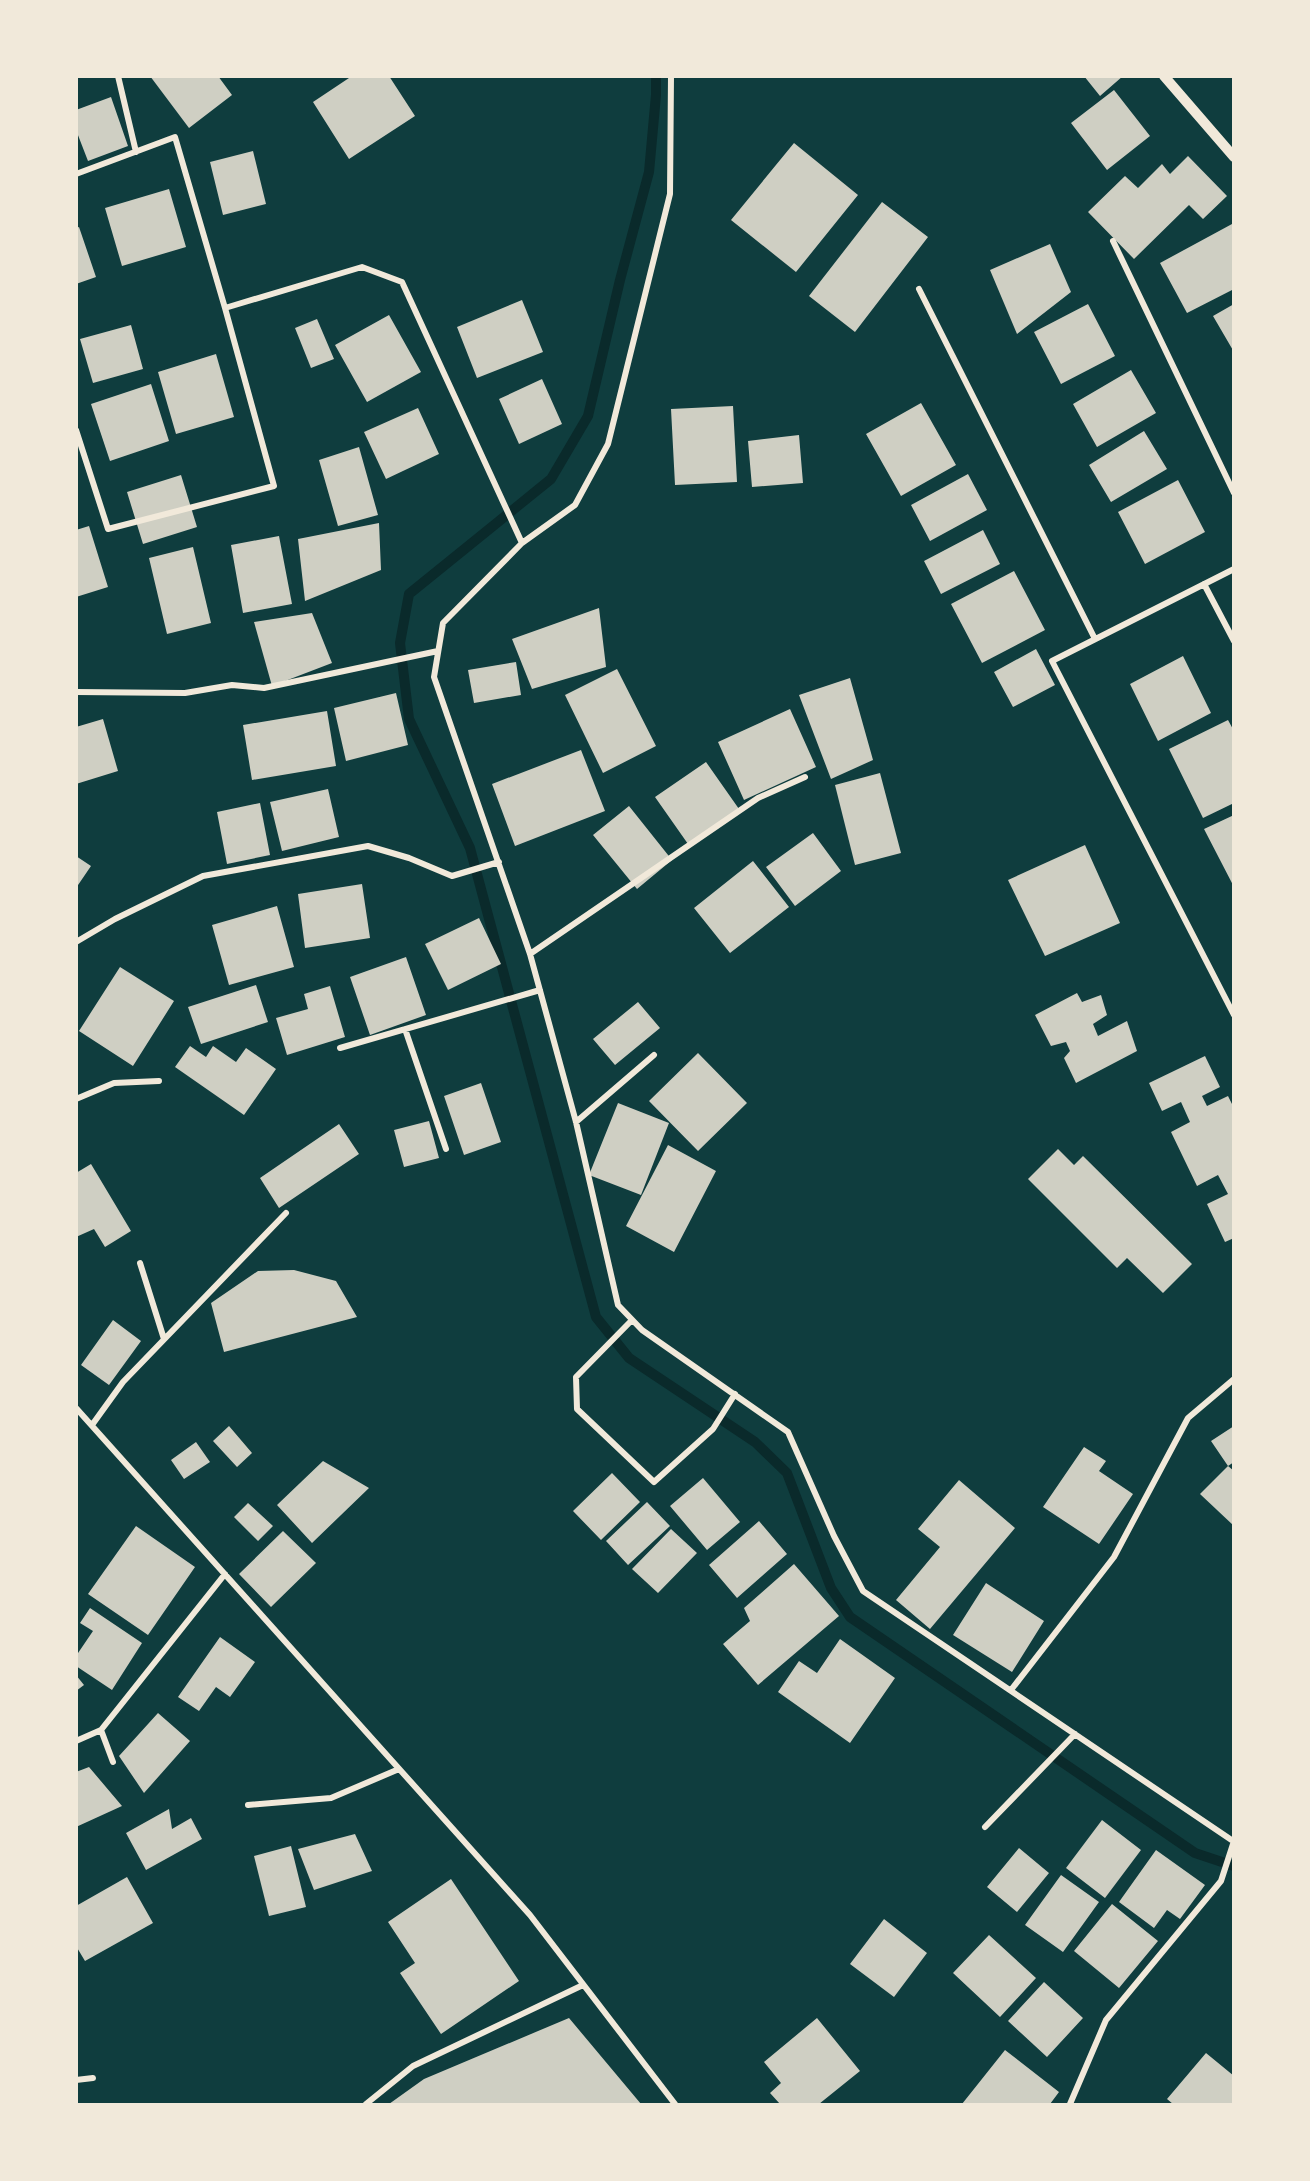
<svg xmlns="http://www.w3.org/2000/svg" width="1310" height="2181" font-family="'Zilla Slab',serif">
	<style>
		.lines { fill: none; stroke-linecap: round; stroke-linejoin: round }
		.stream { stroke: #0a2a2b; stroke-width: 10 }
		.building { fill: #cfcfc3 }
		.minor { stroke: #f1e9da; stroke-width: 6 }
		.tertiary { stroke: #f1e9da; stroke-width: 10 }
	</style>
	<rect width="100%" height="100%" fill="#0f3d3e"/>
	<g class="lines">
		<path class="stream" d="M656,76V95L649,172L620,280L588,416L551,479L409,594L400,643L409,719L470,848L596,1317L629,1358L755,1442L787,1473L831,1588L850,1617L1195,1853L1234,1866"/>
	</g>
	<path class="building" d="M150,76H218L232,95L189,128Z
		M352,76H389L415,116L349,159L313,102Z
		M1084,76H1123L1100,96Z
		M1114,90L1150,136L1107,170L1071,123Z
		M111,97L128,146L88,161L76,130V110Z
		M794,143L858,195L796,272L731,220Z
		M253,151L266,204L223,215L210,162Z
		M1188,156L1227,196L1203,219L1189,205L1134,259L1088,212L1125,176L1138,188L1162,164L1170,174Z
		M169,189L186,247L122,266L105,208Z
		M882,202L928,237L855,332L809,296Z
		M1232,224L1234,228V289L1187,313L1160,263Z
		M79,227L96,277L76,284V228Z
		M1050,244L1071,292L1017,334L990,270Z
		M522,300L543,352L477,378L457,327Z
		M1088,304L1115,356L1061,384L1034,332Z
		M1234,304V352L1213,316Z
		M389,315L421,372L367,402L335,345Z
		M317,319L334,359L311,368L295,328Z
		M131,325L143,369L93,383L80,339Z
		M216,354L234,417L176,434L158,372Z
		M1131,370L1156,413L1097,447L1073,404Z
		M542,379L562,424L519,444L499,399Z
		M151,384L169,441L110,461L91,404Z
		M921,403L956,465L901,496L866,434Z
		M733,406L737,482L675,485L671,409Z
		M418,408L439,454L386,479L364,432Z
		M1144,431L1167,469L1111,502L1089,465Z
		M799,435L803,483L752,487L748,441Z
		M359,447L378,515L338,526L319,460Z
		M968,474L987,510L930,541L911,505Z
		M181,475L197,527L143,544L127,492Z
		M1178,480L1205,532L1145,564L1118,512Z
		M379,523L381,570L305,601L298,539Z
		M89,526L108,587L76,597V530Z
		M983,530L1000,564L941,594L924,561Z
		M279,536L292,604L243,613L231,545Z
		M193,547L211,623L167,634L149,558Z
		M1014,571L1045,630L982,663L951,604Z
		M599,608L606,667L532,689L512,639Z
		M312,613L332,663L272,686L254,622Z
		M1036,649L1055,685L1013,707L994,672Z
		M1183,656L1211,713L1158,741L1130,684Z
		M516,662L521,695L474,703L468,670Z
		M617,669L656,746L603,773L565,695Z
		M850,678L873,760L831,779L799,695Z
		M396,693L408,745L346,761L334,708Z
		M790,709L816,767L744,800L718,742Z
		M327,711L336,766L252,780L243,725Z
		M103,719L118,771L76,784V727Z
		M1228,720L1234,731V803L1203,818L1169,749Z
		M581,750L605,811L515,846L492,784Z
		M706,762L739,809L688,844L655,797Z
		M880,773L901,853L855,865L835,785Z
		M328,789L339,837L282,851L270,802Z
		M260,803L270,855L227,864L217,812Z
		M629,806L672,860L637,889L593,835Z
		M1234,815V887L1204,829Z
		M813,833L841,871L795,906L766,867Z
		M1085,845L1120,923L1045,956L1008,880Z
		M76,856L91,866L76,888Z
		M753,861L789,907L730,953L694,908Z
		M362,884L370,938L305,948L298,894Z
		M277,906L294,967L229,985L212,925Z
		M479,918L501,964L448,990L425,944Z
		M406,957L426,1015L370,1035L350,977Z
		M120,967L174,1001L133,1066L79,1031Z
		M256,985L268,1022L201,1044L188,1007Z
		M330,986L345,1037L287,1055L276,1018L308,1009L304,994Z
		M1077,993L1082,1002L1101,995L1107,1015L1093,1024L1098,1036L1127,1021L1137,1051L1076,1083L1064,1058L1070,1051L1066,1042L1051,1046L1035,1015Z
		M638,1002L660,1028L615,1065L593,1039Z
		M190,1046L206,1057L213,1046L236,1062L246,1048L276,1069L244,1115L175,1067Z
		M698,1053L747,1103L698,1151L649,1101Z
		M1205,1056L1220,1087L1202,1096L1207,1106L1228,1096L1234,1108V1238L1225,1242L1207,1204L1228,1194L1218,1175L1197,1186L1171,1132L1190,1122L1181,1102L1162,1111L1149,1083Z
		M481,1083L501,1142L464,1155L444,1096Z
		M618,1103L669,1123L641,1195L589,1175Z
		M429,1121L439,1158L404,1167L394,1130Z
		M339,1124L359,1154L279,1208L260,1178Z
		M668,1145L716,1171L674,1252L626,1226Z
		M1058,1149L1074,1165L1083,1156L1192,1264L1163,1293L1127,1258L1117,1268L1028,1179Z
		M91,1164L131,1231L105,1247L94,1229L76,1237V1173Z
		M294,1270L336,1281L357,1317L224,1352L211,1303L258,1271Z
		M113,1320L141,1341L109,1385L81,1365Z
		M229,1426L252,1453L237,1467L213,1441Z
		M1234,1426V1462L1228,1466L1211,1441Z
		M196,1442L210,1462L184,1479L171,1460Z
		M1084,1447L1106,1461L1099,1471L1133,1494L1099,1544L1043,1507Z
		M323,1461L369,1488L312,1543L277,1505Z
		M1228,1466L1234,1471V1526L1200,1494Z
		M612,1473L640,1502L601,1540L573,1511Z
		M703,1478L740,1522L707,1550L670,1506Z
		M959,1480L1015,1528L930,1629L896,1600L940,1547L918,1529Z
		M647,1502L670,1526L628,1565L606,1541Z
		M248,1503L273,1526L258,1541L234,1517Z
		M759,1521L787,1554L737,1598L709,1565Z
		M136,1526L195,1567L148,1635L88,1594Z
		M671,1529L697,1553L658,1593L632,1569Z
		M283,1531L316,1563L271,1607L239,1574Z
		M794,1564L839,1616L758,1685L723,1644L750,1621L744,1608Z
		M986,1583L1044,1621L1012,1672L953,1635Z
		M90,1608L142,1643L112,1690L76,1666V1656L93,1631L80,1623Z
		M220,1637L255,1662L230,1697L216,1687L199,1711L178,1697Z
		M840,1639L895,1678L850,1743L778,1692L799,1661L817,1673Z
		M76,1675L84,1685L76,1691Z
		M158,1713L190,1741L144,1793L119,1756Z
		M89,1767L122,1806L76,1827V1772Z
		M169,1809L172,1829L191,1818L202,1839L146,1870L126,1833Z
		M1102,1820L1141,1850L1105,1898L1066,1868Z
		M355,1834L372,1871L314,1890L298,1849Z
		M291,1846L306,1907L269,1916L254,1856Z
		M1019,1848L1049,1873L1017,1912L987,1887Z
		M1156,1850L1205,1885L1180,1919L1167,1910L1154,1928L1119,1902Z
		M1061,1875L1099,1902L1063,1952L1025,1925Z
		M127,1877L153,1923L85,1961L76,1946V1906Z
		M451,1879L519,1981L441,2034L400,1973L415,1963L388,1922Z
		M1112,1904L1158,1941L1119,1988L1074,1951Z
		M884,1919L927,1953L894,1997L850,1964Z
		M989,1935L1036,1978L1000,2017L953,1973Z
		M1044,1982L1083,2018L1047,2057L1008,2021Z
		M569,2018L641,2104H389L424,2079Z
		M817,2018L860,2071L819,2104H780L770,2093L781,2083L764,2062Z
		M1005,2050L1059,2092L1050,2104H962Z
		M1206,2053L1234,2076V2104H1173L1167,2099Z"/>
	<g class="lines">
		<path class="minor" d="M118,76L136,152
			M76,174L175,137L225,308L274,486L108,529L76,430
			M1113,241L1234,493
			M919,289L1095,639
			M225,308L362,267L402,282L522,543L443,623L434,677L530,954L576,1122L618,1305L642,1330L788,1432L834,1536L863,1591L1233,1841
			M522,543L575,505L608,444L670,194L671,76
			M1234,569L1052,661L1234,1015
			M1204,584L1234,641
			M76,692L185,693L232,685L264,688L438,651
			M76,942L115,919L203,876L368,846L409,858L452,876L499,862
			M530,954L758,798L805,777
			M405,1029L446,1149
			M340,1048L540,990
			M76,1099L114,1083L159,1081
			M576,1122L654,1055
			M140,1263L164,1339
			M632,1320L576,1377L577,1409L654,1482L713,1429L735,1394
			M76,1408L530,1915L675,2104
			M92,1425L123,1382L286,1213
			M1011,1690L1114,1557L1188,1418L1234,1379
			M101,1730L113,1762
			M76,1741L101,1730L225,1574
			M248,1805L331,1798L399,1769
			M985,1827L1075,1734
			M76,2080L93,2078
			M366,2104L413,2066L583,1985
			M1070,2104L1106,2020L1221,1881L1234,1841"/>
		<path class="tertiary" d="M1164,76L1234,157"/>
	</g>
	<rect width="1310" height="2181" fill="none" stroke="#f1e9da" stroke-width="156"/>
</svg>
